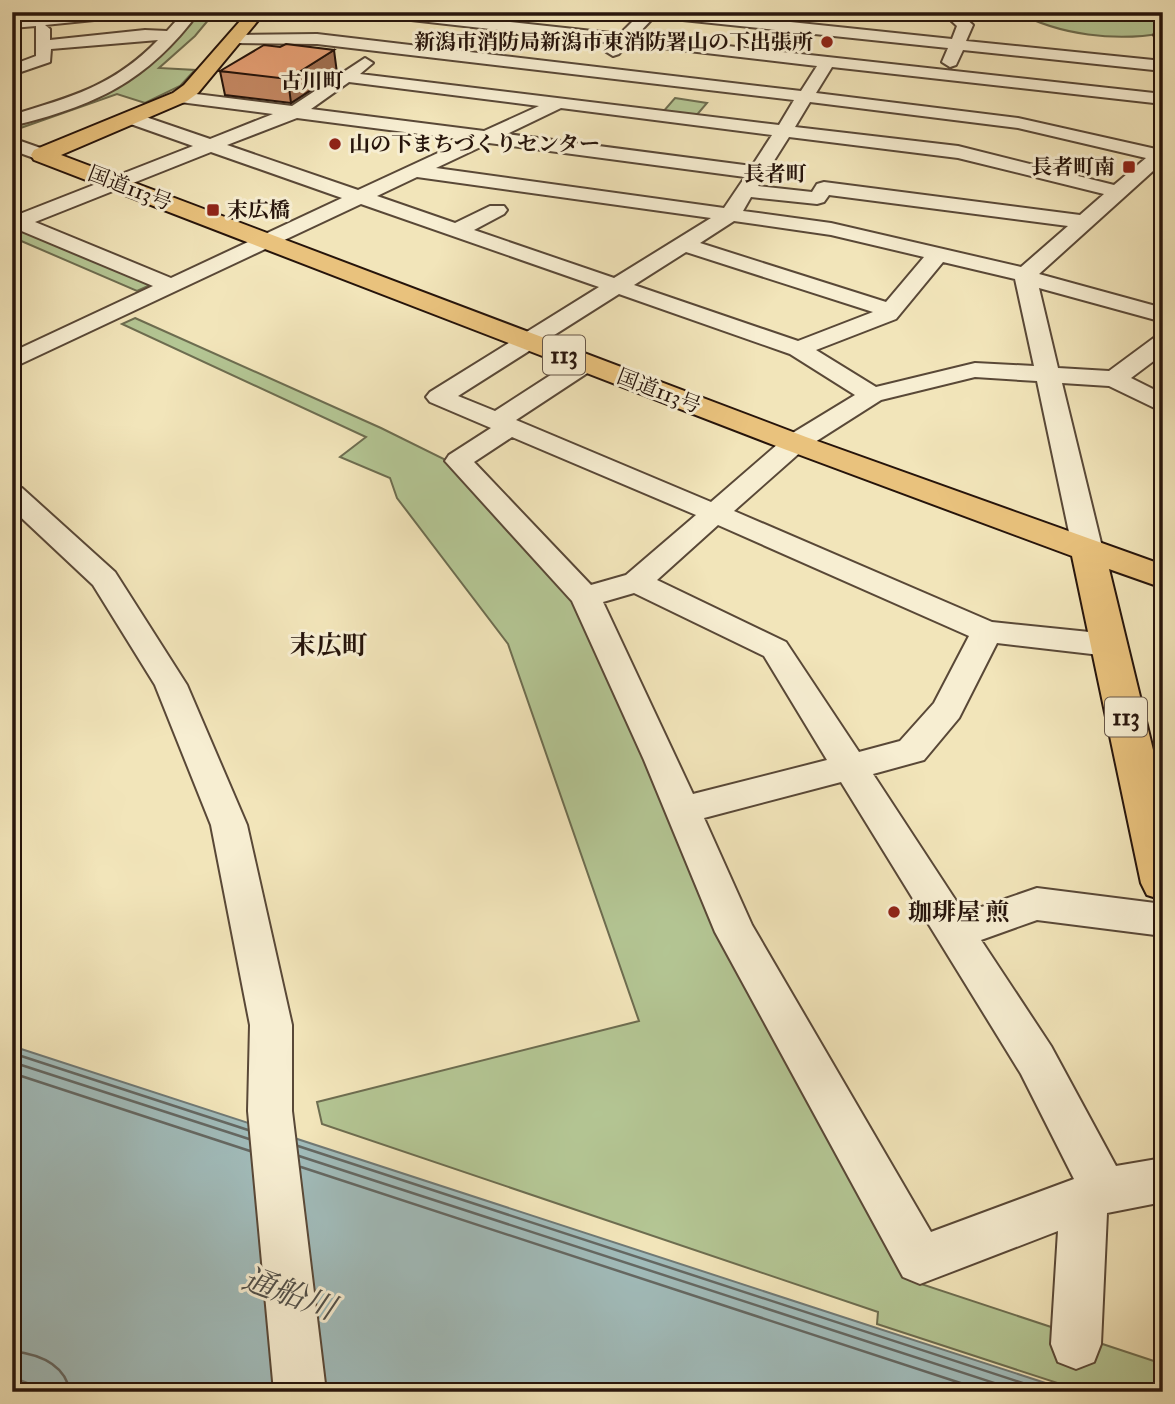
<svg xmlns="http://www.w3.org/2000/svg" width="1175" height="1404" font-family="'IM FELL Great Primer','Noto Serif JP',serif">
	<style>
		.green { fill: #b4c694; stroke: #6d6d50; stroke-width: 2 }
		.water { fill: #a1bcbb; stroke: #707975; stroke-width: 2 }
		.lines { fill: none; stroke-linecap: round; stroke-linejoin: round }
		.shore { stroke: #646863; stroke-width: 2.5 }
		.minor-casing { stroke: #594837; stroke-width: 4 }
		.highway-casing { stroke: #26140b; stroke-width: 4 }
		.minor { fill: #f7eed2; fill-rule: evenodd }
		.highway { fill: #e9c27d; fill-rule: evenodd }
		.wall { fill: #c48863; stroke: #26140b; stroke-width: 2 }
		.shaded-wall { fill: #a06f50; stroke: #26140b; stroke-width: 2 }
		.building { fill: #e49e73; stroke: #26140b; stroke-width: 2 }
		.poi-dot { fill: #8f2418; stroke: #f7eed2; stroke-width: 2.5 }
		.labels { text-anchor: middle; stroke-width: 6; stroke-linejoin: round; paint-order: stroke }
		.far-poi-label { font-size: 21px; font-weight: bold; fill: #26140b; stroke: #f7eed2; text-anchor: end }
		.far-neighbourhood-label { font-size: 21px; font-weight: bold; fill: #26140b; stroke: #f7eed2 }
		.far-street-label { font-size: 21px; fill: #26140b; stroke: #f7eed2 }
		.shield { fill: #f7eed2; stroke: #655547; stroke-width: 2 }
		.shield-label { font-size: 23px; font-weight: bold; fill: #26140b }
		.poi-label { font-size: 24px; font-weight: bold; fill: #26140b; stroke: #f7eed2; text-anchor: start }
		.neighbourhood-label { font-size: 26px; font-weight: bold; fill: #26140b; stroke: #f7eed2 }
		.near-water-label { font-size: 32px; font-style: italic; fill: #514f49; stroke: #f7eed2 }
	</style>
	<rect width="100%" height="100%" fill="#f2e5ba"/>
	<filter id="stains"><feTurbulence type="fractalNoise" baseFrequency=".00286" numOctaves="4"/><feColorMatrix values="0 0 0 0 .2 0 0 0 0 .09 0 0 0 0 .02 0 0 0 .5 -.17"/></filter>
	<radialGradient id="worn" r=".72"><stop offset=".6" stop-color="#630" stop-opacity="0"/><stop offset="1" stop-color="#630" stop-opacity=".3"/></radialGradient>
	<path class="green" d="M192,12H215L195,36L159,68L195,70L180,86L145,103L117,94L12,131V121L102,90Z
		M1017,12H1163V33C1116,42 1059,35 1017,12Z
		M675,98L707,103L695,117L662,113Z
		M12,221L157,282L137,291L12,237Z
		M135,318L381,428L456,465L582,604L921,1284L1163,1364V1392L1082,1391L877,1324L878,1312L322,1124L317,1102L639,1021L508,644L397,498L390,478L340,457L366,437L122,324Z"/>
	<path class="water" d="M12,1046L1073,1392H51L12,1377Z"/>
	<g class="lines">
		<path class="shore" d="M12,1053L248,1130
			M12,1062L249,1139
			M12,1073L250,1151
			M298,1146L1050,1392
			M299,1156L1022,1392
			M301,1167L988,1392
			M12,1351C38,1354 65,1363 70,1392"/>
		<g class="minor-casing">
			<path id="minor" d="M87,12H110L111,15L104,19L45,25L50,29V40L145,30L167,31L184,12H199C147,82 95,106 12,126V115C71,97 114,86 158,40L51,49L50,62L12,75V65L36,56V26L12,28V19Z
				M369,12H419L620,34L642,12H694L952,39L957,26L942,12H958L973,25L966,41L1163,61V71L963,50L956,65L950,67L942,62L948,48L654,17L636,36L1163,94V104L832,67L816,93L1018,118L1156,149L1163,147V162L1039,274L1163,308V322L1039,288L1058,368L1109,371L1155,337L1163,335V354L1131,378L1163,394V412L1109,386L1062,383L1103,551L1098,557L1088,560L1078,557L1073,551L1037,381L975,377L881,400L804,449L734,511L992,622L1109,634L1120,638L1125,645L1120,652L1109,656L997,643L959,718L924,760L873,774L964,913L1037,888L1163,904V936L1037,920L981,940L1051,1046L1116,1166L1163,1158V1202L1107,1213L1101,1344L1094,1362L1076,1369L1058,1362L1051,1344L1058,1231L920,1284L903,1277L715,932L644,760L572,601L445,461L449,455L491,428L430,402L426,397L430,392L599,287L361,204L12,368V352L153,286L12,227V217L193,146L125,122L122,118L125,114H137L210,139L273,114L180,102L171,97L174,93L180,92L292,106L365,58L373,63L360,74L779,125L794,100L317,44L235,43L230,41L227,38L230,35L317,34L801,91L817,66L628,44L619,54L613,56L605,51L612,43L376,16ZM349,82L539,106L484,131L311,109ZM810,102L1018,128L1146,158L1114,185L958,146L795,127ZM561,108L772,135L752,166L507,134ZM297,118L466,140L358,190L227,145ZM789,137L958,158L1104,194L1080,215L824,182L817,184L812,192L758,186ZM489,143L745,177L724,208L436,168ZM211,152L342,198L171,278L35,222ZM417,177L711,218L614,278L474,230L504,214L507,210L504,206H490L455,223L377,196ZM829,195L1068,226L1021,267L831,223L743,211L751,197L817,204L824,202ZM734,221L831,235L924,257L886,302L700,243ZM686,252L873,312L798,341L634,285ZM943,262L1015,279L1034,366L975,363L876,387L816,350L896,319ZM619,294L790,354L855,395L786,437L711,502L516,420L595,368L598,363L595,358L586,356L577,358L495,411L458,396ZM512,437L696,515L626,575L591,585L474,462ZM718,525L969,636L934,703L900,741L859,752L786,642L657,580ZM634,593L764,656L827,760L693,794L603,602ZM841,782L1021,1074L1074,1179L931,1232L752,925L704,818Z
				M1162,30L1163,40L1157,38L1154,35Z
				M12,138L49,151L51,155L42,161L12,150Z
				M12,486L22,488L115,572L187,685L247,825L292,1025V1111L326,1392H274L248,1111L250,1025L211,825L155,685L93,585L12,509Z"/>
		</g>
		<g class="highway-casing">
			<path id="highway" d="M248,12H265L198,93L187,101L61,155L806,437L1163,565V588L1109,569L1163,791V900L1147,895L1141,883L1072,556L784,449L34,160L31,155L34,150L173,93L184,85Z"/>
		</g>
		<use href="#minor" class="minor"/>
		<use href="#highway" class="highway"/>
	</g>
	<path class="wall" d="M220,71L337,73L291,103L225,95Z"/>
	<path class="shaded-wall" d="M334,50L337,73L291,103L288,79Z"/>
	<path class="building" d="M286,44L334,50L288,79L220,71L264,45L280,47Z"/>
	<g class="poi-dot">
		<circle cx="827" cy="42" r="7"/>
		<circle cx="335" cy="144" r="7"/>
		<rect x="1122" y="160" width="14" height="14" rx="3.5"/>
		<rect x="206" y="203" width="14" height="14" rx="3.5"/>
		<circle cx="894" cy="912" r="7"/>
	</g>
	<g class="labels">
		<g class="far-poi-label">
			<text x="813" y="49">新潟市消防局新潟市東消防署山の下出張所</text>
			<text x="349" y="151" text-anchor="start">山の下まちづくりセンター</text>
			<text x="1115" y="174">長者町南</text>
			<text x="227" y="217" text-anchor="start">末広橋</text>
		</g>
		<g class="far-neighbourhood-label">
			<text x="312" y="88">古川町</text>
			<text x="775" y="181">長者町</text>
		</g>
		<g class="far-street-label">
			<text transform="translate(130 188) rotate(21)" y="7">国道113号</text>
			<text transform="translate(659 391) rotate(21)" y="7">国道113号</text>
		</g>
		<g class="shield">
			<rect x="543" y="335.5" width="42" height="39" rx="5"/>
			<rect x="1105" y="697.5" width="42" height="39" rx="5"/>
		</g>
		<g class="shield-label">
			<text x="564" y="363">113</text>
			<text x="1126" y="725">113</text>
		</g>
		<g class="poi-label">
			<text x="908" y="920">珈琲屋 煎</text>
		</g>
		<g class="neighbourhood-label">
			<text x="329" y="654">末広町</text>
		</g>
		<g class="near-water-label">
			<text transform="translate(289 1293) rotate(20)" y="11">通船川</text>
		</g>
	</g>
	<rect width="1175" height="1404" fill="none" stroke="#f2e5ba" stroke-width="42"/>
	<rect x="14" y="14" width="1147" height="1376" fill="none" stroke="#26140b" stroke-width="3.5"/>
	<rect x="21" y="21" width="1133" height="1362" fill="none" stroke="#26140b" stroke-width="2"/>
	<rect width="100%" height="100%" filter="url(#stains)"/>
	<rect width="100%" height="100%" fill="url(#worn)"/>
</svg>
